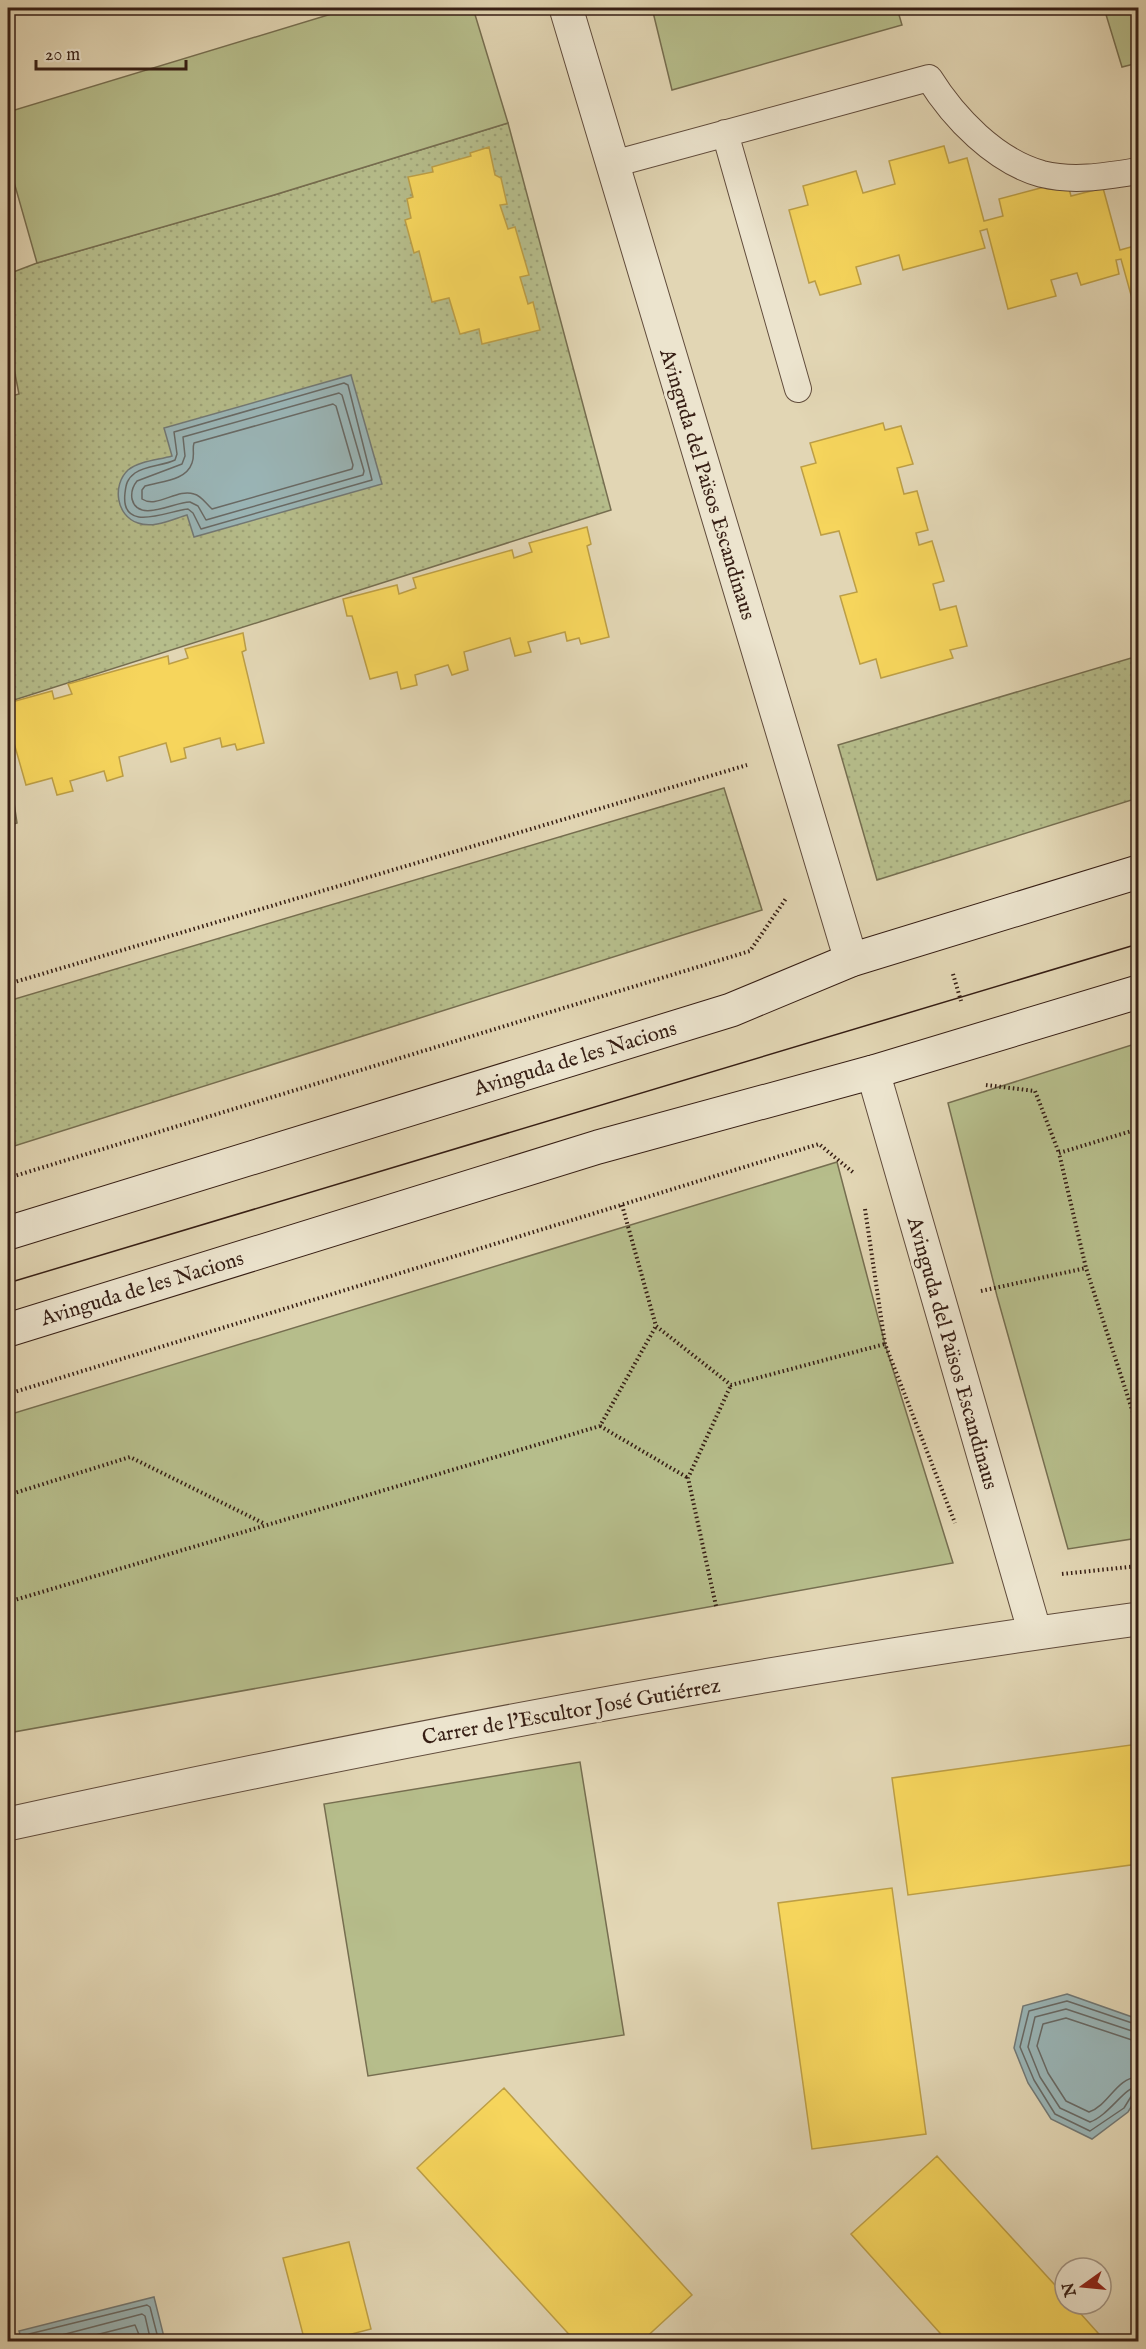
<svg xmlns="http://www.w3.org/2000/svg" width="1146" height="2349" font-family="'IM FELL English',serif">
<defs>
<pattern id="grass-dots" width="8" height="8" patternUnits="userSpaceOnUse" patternTransform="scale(1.5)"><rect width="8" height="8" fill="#b6bd8b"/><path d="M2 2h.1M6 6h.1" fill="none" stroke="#9da277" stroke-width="1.8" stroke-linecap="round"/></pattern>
</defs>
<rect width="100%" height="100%" fill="#e2d6b4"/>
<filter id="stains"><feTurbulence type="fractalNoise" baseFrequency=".00333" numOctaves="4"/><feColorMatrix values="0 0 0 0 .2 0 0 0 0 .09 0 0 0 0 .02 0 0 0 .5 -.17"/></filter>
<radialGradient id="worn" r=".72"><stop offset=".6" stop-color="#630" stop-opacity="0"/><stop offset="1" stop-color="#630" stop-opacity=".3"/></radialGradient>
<path fill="url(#grass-dots)" stroke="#766e50" stroke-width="1.5" d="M508,123l103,387 -603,192v-305l11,-3 -11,-55v-65l29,-11 237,-68z
M1138,656v142l-261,82 -39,-135z
M8,762l9,61 -9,3z
M724,788l38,122 -754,238v-147z"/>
<path fill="#b6bd8b" stroke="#766e50" stroke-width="1.5" d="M351,8h122l35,115 -234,72 -237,68 -29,-102v-49z
M652,8h245l5,17 -230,65z
M1104,8h34v55l-16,4z
M1138,1043v495l-70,11 -71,-253 -49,-193z
M837,1162l48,182 68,219 -945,170v-318z
M580,1762l44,273 -256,41 -44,-272z"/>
<path fill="#9ab6b8" stroke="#727976" stroke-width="1.5" d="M351,375l31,109 -188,53 -7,-22c-14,4 -34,14 -49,8 -22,-7 -26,-38 -10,-53 11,-9 30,-10 44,-14l-8,-28z
M1067,1994l68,24 3,4v74l-10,16 -36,27 -41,-20 -23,-36 -14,-35 9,-42z
M154,2297l11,44h-143l-3,-10z"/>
<path fill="#f6d55c" stroke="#bc9e46" stroke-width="1.5" d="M944,146l5,17 18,-5 17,63 19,-5 -4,-17 68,-18 4,15 32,-8 17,62 18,-5v75l-17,-61 -5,1 3,14 -38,11 -4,-12 -26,7 5,16 -48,13 -21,-80 -7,2 5,17 -82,22 -4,-15 -43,12 5,17 -41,11 -5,-14 -6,2 -20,-73 19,-5 -5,-19 53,-15 7,22 32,-9 -6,-23z
M489,147l6,28 6,3 6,26 -7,1 8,24 7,-2 14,48 -9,2 8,27 5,-2 7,28 -58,14 -3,-15 -19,5 -11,-36 -17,4 -13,-51 -5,2 -9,-33 6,-2 -4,-19 6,-2 -5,-20 25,-5 -1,-5 39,-11 -1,-3z
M883,423l2,7 16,-4 12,38 -16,4 7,26 13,-3 11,39 -12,3 3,12 13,-4 12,40 -11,3 7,26 16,-4 11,40 -17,4 3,8 -72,20 -5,-19 -16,5 -20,-68 17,-4 -18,-61 -18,4 -20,-68 15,-4 -6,-20z
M587,527l4,17 -4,2 22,91 -28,7 -2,-6 -12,3 -2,-9 -37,10 3,10 -16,4 -5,-18 -46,14 4,18 -16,5 -4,-10 -33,10 2,10 -16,4 -4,-17 -27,7 -18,-63h-5l-4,-17 54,-14 2,9 17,-6 -3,-10 99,-28 2,8 18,-6 -3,-9z
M243,633l3,17 -4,2 22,91 -27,7 -2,-6 -13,3 -2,-9 -36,10 2,10 -15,4 -5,-19 -47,14 4,19 -16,5 -3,-10 -34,10 3,10 -16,4 -5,-17 -26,7 -18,-63v-19l44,-12 2,8 18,-5 -4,-10 100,-28 1,8 19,-6 -3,-9z
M1138,1744v120l-230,31 -16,-117z
M892,1888l34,246 -114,15 -34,-246z
M504,2088l188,207 -51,47h-65l-159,-174z
M937,2156l128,140v8h7l34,38h-158l-97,-108z
M349,2242l22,87 -50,13h-16l-22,-84z"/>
<path fill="#4393c3" stroke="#3f708e" stroke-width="1.5" d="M981,8h97v2l-96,2z"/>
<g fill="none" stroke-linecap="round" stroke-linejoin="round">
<path stroke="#686a66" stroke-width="1.5" d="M344,383l4,2 24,95 -171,49 -8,-16 -5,-4c-18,1 -68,26 -63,-16 1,-9 2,-14 10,-20 11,-8 28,-7 40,-13l2,-6 -3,-22z
M339,393l3,2 22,76 -1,4 -157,45 -8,-14 -8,-4c-14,-1 -52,22 -58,-3 -1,-6 1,-13 5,-18l45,-17 3,-8 -2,-19z
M333,404l3,2 17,59 -1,4 -140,40c-6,-5 -10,-13 -18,-15 -17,-6 -37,15 -52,5v-9l3,-4c16,-5 41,-5 47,-23 3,-7 0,-14 2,-20z
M1138,2025l-71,-24 -38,10 -9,36 14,33 21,34 35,17 34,-23 8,-13 6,-2
M1138,2033l-72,-24 -31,8 -7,30 12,30 20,31 30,14c18,-6 35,-35 48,-36
M1138,2042l-72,-24 -23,6 -6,22 11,27 18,28 23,11c20,-7 27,-34 49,-35
M27,2342l2,-8 118,-29 3,2 9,35
M35,2342l107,-28 3,2 6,26
M68,2342l67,-17 7,17"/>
<g stroke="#614c3c" stroke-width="28">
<path id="lane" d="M725,133l73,256
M613,164l316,-86c25,40 66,83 113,96 32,8 65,2 96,-3"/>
</g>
<g stroke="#614c3c" stroke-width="35">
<path id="street" d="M566,8l285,952
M873,1072l162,561
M8,1824c374,-82 751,-154 1130,-205"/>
</g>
<g stroke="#361e14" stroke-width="35">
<path id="secondary" d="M8,1233l723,-223 120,-50 287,-88
M8,1330l590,-183 275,-75 265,-80"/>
</g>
<path stroke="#361e14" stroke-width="4" stroke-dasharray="1.5 3" stroke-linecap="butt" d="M953,974l8,27
M8,984l739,-219
M986,1085l49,6 24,62
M1138,1129l-79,24 27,115 52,160
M8,1178l742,-227 37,-54
M622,1205l34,121 75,59 154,-41
M865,1209l20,135 70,179
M981,1291l105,-23
M8,1394l811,-250 36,30
M600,1426l88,52
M8,1495l122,-38 135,67
M1062,1574l76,-8
M8,1602l592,-176 56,-100
M716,1606l-28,-128 43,-93"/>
<use href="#lane" stroke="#ece4ce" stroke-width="26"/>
<use href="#street" stroke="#ece4ce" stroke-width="33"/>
<use href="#secondary" stroke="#ece4ce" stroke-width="33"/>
<path stroke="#361e14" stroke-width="1.5" d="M8,1283l1130,-339"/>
</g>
<g text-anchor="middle" stroke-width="6" stroke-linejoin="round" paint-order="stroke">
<g font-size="21" fill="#361e14" stroke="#ece4ce">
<text transform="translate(708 484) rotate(73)" y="7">Avinguda del Països Escandinaus</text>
<text transform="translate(575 1058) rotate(-17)" y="7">Avinguda de les Nacions</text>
<text transform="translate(142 1288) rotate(-17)" y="7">Avinguda de les Nacions</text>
<text transform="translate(953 1353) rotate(74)" y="7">Avinguda del Països Escandinaus</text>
<text transform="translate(571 1711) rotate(-10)" y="7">Carrer de l'Escultor José Gutiérrez</text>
</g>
</g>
<rect width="1146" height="2349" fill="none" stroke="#e2d6b4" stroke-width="30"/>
<rect x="9" y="9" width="1128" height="2331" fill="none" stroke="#361e14" stroke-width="3"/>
<rect x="15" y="15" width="1116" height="2319" fill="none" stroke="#361e14" stroke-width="1.5"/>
<g transform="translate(1083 2286) rotate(255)"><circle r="28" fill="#ece4ce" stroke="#a39584" stroke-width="1.5"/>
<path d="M0-4.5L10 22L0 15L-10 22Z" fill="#8f2418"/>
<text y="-9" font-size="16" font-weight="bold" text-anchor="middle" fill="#361e14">N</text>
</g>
<path d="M36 60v9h150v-9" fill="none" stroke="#361e14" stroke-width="3"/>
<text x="45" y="60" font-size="18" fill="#361e14" stroke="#ece4ce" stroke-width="4.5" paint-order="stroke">20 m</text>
<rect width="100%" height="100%" filter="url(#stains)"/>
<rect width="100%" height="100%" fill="url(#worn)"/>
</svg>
